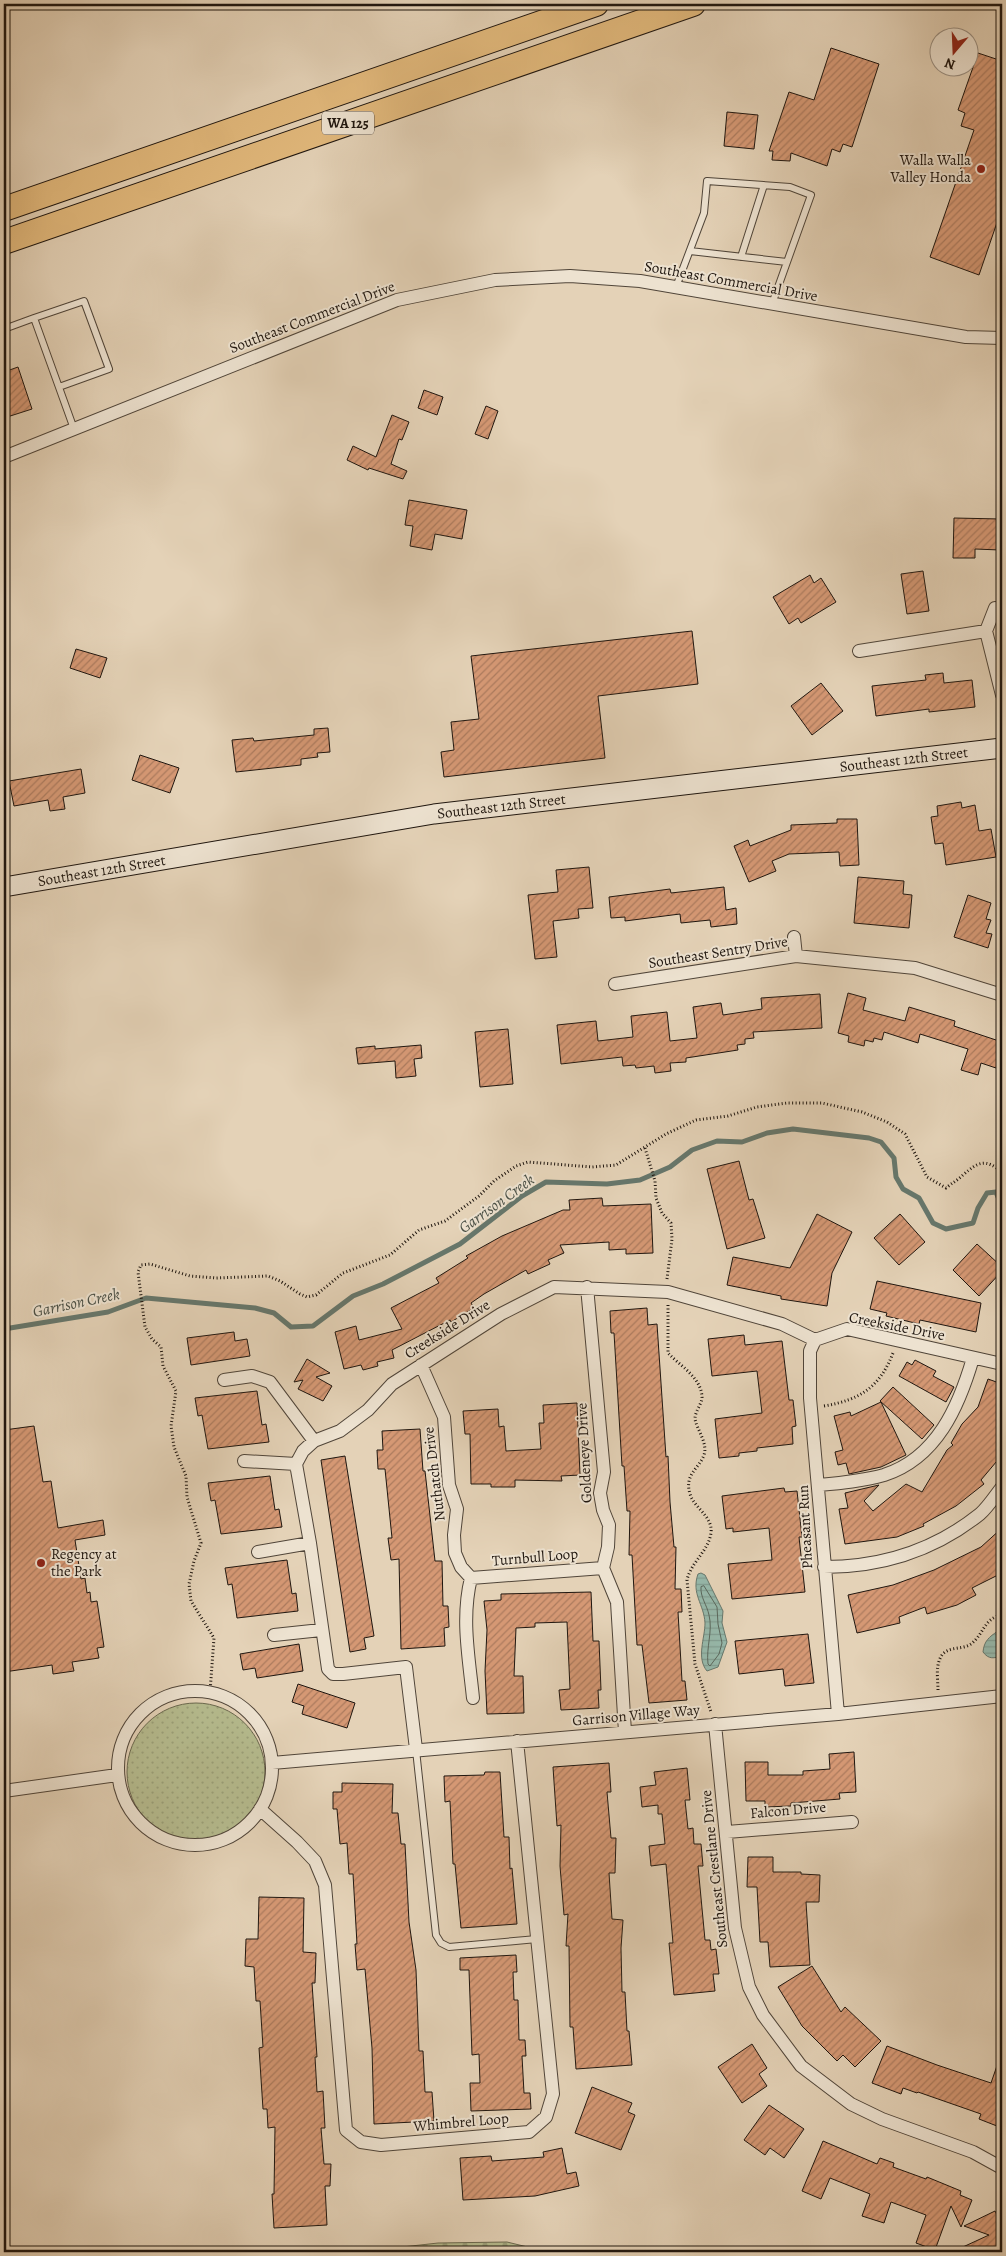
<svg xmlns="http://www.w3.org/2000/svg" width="1006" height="2256" font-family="Alegreya,serif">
<defs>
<pattern id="grass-dots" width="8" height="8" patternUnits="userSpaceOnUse" patternTransform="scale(1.25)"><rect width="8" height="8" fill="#b5bb8e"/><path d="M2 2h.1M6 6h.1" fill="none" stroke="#9ba079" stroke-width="1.8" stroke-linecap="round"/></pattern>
<pattern id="cemetery-stones" width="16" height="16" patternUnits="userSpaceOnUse" patternTransform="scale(1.25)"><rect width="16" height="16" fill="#b5bb8e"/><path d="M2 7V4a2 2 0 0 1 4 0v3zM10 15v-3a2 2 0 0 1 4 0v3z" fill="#9ba079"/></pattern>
<pattern id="water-rules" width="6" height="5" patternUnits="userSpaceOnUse" patternTransform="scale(1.25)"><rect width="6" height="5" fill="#96b8aa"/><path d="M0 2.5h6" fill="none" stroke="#819d91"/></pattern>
<pattern id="building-hatch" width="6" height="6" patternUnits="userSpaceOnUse" patternTransform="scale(1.25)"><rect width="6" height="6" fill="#d59874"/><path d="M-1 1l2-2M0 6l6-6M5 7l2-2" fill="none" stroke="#ac7b5e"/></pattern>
</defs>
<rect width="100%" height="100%" fill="#e4d2b7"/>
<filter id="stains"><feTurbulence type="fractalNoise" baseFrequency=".004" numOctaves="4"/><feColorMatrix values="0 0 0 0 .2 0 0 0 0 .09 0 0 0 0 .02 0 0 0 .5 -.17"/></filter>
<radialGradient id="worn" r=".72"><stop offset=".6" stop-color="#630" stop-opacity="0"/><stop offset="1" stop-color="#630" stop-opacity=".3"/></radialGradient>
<path fill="url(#grass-dots)" stroke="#6a684e" d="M127 1772a69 69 0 1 1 138 0a69 69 0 1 1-138 0Z"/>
<path fill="url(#cemetery-stones)" stroke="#6a684e" d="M507,2242l41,10h-190l80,-9z"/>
<path fill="url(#water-rules)" stroke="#66776c" d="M701,1573l4,2 18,36 -1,12 5,19 -9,25 -11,4c-11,-13 -2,-33 -2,-48 -1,-19 -14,-29 -7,-49z
M998,1631h4v25c-8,2 -13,4 -19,-4 1,-11 6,-15 15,-21z"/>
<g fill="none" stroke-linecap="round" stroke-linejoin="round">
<path stroke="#5a675c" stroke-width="1" d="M704,1586l13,21 1,17 4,19 -3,11 -9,12 -2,-2c-2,-17 5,-33 1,-49 -2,-10 -9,-18 -8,-28z"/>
<path stroke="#66776c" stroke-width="5" d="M4,1329l104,-17 38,-14 109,10 19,5 17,14 22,-1 40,-30 30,-12 77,-40 62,-48 24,-14 61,2 33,-4 30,-13 22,-17 25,-9 25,1 25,-9 26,-4 76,9 12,4 13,16 2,19 7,12 16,9 14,25 13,6 27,-6 5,-15 9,-15 9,-1 6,15"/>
</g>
<path fill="url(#building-hatch)" stroke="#1f160f" d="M831,48l48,16 -27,83 -9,-3 -3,8 -8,-3 -5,17 -36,-13 -1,8 -18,-1 1,-9h-4l20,-59 25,8z
M978,53l24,8v147l-23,67 -49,-18 44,-127 -13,-4 4,-13 -7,-3z
M727,112l31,3 -4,34 -30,-3z
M18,367l14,42 -28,9v-46z
M424,390l19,7 -6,18 -19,-7z
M486,406l12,5 -10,28 -13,-5z
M392,415l17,7 -7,18 -3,-1 -8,25 16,7 -4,8 -34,-11 -1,2 -21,-10 6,-14 23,11z
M409,500l58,10 -5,29 -27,-5 -3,16 -22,-4 3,-20 -8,-1z
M954,518l47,1 -1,31 -25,-1v9h-22z
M923,571l6,40 -22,3 -6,-40z
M810,575l4,8 7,-5 15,24 -35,21 -3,-5 -9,6 -16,-27z
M692,631l6,53 -100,12 7,62 -161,19 -3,-25 13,-2 -3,-28 28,-3 -8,-63z
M76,649l31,9 -7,20 -30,-10z
M943,673l1,10 28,-3 3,27 -46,5v-3l-53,7 -4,-30 54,-6 -1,-5z
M821,683l22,28 -31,24 -21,-29z
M328,728l2,24 -13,1 1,4 -17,2v6l-65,7 -4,-32 21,-2 1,3 60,-6v-6z
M140,755l39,13 -9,25 -38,-13z
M81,769l4,24 -22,4 2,12 -15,2 -2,-11 -34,6 -5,-25z
M961,802l1,6 13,-3 4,26 12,-2 5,28 -50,8 -3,-22 -8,1 -4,-27 7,-1 -1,-10z
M837,819h20l2,46 -19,1 -1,-14 -50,2 -17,7 4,10 -27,11 -15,-36 14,-6 2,6 41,-16v-5l46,-2z
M589,867l4,41 -15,1 1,9 -26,3 4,36 -22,2 -7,-64 30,-3 -2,-22z
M858,877l46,4 -1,13 9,1 -3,33 -55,-5z
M724,887l2,23 10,-2 1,16 -26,3 -1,-7 -29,3 -1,-9 -55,7v-4l-14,1 -2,-21 61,-8 1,4z
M968,895l23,8 -5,16 5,1 -5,13 6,1 -4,14 -34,-11z
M848,993l18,5 -3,12 42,11 4,-14 46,14 -1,5 48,16v28l-21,-7 -3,12 -17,-5 7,-21 -48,-15 -2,9 -34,-11 -2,8 -8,-2 -1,4 -8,-2 -1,6 -16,-4 1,-6 -11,-3z
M820,994l2,34 -69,4 1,6 -9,1v5l-8,1 1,5 -52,8v4l-16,1 1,8 -16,2 -1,-7 -18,2 -1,-3 -12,1 -1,-9 -61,7 -4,-39 39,-4 2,20 35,-4 -2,-21 36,-4 3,29 27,-3 -4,-31 28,-4 2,12 39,-6 -1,-11z
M508,1029l5,55 -33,3 -5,-55z
M421,1045l1,13 -8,1 2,17 -20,2 -1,-17 -37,3 -2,-16 19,-2v3z
M739,1161l10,39 4,-1 12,39 -38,11 -20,-80z
M602,1198l1,8 48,-2 2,49 -27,1v-5l-17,1v-8l-49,3 4,8 -16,7 2,4 -22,10 -2,-4 -42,24 -13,9 3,5 -23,14 -1,-2 -58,30 2,8 -17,4 1,4 -15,4 -2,-5 -17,4 -9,-37 21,-6 3,14 43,-11 -11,-21 48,-25 -3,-5 32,-20 -2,-2 36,-20 61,-26h7l-1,-10z
M817,1214l35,18 -20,41 -5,33 -46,-7v-3l-54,-11 6,-28 57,11z
M900,1214l25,28 -26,23 -25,-27z
M977,1244l25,23v4l-23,25 -26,-26z
M877,1281l104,22 -5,29 -56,-12 -1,4 -33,-8 1,-3 -17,-4z
M647,1308l1,17 9,-1 9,133 2,-1 2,46 4,45h2l-1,42h6l1,23h-4l4,69h3l2,19 -38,3 -7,-58h-5l-5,-90h-3l1,-44h-3l-3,-45h-2l-8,-133h-3l-1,-22z
M234,1332l1,9 12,-2 3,17 -59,9 -4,-27z
M744,1335l1,10 37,-4 7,59h4l3,26 -4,1 1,17 -36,4v3l-18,2v3l-20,2 -4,-39 47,-6 -5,-42 -45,5 -4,-37z
M307,1359l23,14 -14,4 16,9 -9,15 -25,-12 5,-9 -9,2z
M915,1360l21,11 -3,5 21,11 -8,15 -47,-26 8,-14 5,3z
M988,1379l14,5v71l-21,25 3,4 -28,22 -33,18 1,2 -27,11 -52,7 -6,-35 9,-1 -3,-15 34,-8 -15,16 9,10 33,-27 16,8 25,-42 6,-5 -2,-2 11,-19 16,-17z
M893,1387l41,38 -12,14 -42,-38z
M257,1391l5,34 4,-1 3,18 -61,7 -6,-34 -4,1 -3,-18z
M881,1402l25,53 -25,12 -32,7 -3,-11 -8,2 -3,-13 8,-2 -9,-34 16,-4 1,4z
M577,1403l3,72 -19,1 1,5 -47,-1v7h-24v-3h-20l-1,-50h-5l-2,-23 35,-2 1,18 5,-1 2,25 35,-2 -2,-26h5l-1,-18z
M34,1426l9,56 8,-1 7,47 45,-8 2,15 -30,5 6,39 4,-1 2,15 3,-1 1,10 6,-1 7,46 -7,1 2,10 -27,4 2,9 -21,3 -1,-9 -48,7v-242z
M420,1429l3,42h2l10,90h7l1,45h5l1,21 -5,1 1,18 -44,3 -2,-90 -8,1 -3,-22h4l-7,-69h-7l-1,-19h6l-1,-19z
M345,1456l29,180 -10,2 2,11 -16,3 -29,-192z
M270,1476l5,34 4,-1 3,18 -61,7 -6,-34 -4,1 -3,-18z
M784,1488l1,4 12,-1 5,46h-3l6,55 -73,7 -4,-35 44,-4 -3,-32 -36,4v-4l-7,1 -4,-33z
M1002,1528v45l-30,15 4,7 -19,10 -30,9 -2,-7 -26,10 1,6 -43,10 -9,-38 45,-10 41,-15 47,-23z
M287,1560l5,34 4,-1 2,18 -61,7 -5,-34 -4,1 -3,-17z
M591,1592l2,49h6l2,49h-3l1,18 -38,2 -2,-20 11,-1 -3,-67 -32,1v4l-19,1 -2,48h9l1,37 -37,1 -2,-43 2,-41 -3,-29 17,-1v-6z
M808,1634l6,49 -29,3 -2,-17 -44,5 -4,-33z
M299,1644l4,27 -46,7 -2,-10 -12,2 -3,-16z
M298,1684l57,19 -8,25 -45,-14 2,-8 -12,-4z
M854,1752l2,40 -17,1 1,6 -49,4v3l-26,1v-6h-19l-1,-39h23v13h35v-4l27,-2 -1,-15z
M609,1763l2,29h-4l4,46h5l-1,35h-6l3,46 11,1 -2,28 1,44h3l2,39h2l3,34 -56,4 -3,-42h-3l-1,-81h-3l2,-32 -4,1 -4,-49 1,-41 -4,1 -4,-59z
M687,1768l3,32h-5l3,29 5,-1 1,16h7l2,22h-5l7,74h5l1,10 5,-1 3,25h-6l2,17 -41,4 -5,-52h4l-7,-79 -15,2 -2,-20 16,-2 -3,-30h-4v-9l-16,2 -2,-20 16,-2 -2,-13z
M485,1772h15l4,65h5l1,32 2,-1 5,56 -56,4 -6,-64h-2l-3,-63 -5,1 -1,-26 40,-1z
M342,1783l51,1 -1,29h6l3,31h4l4,78 7,48 3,81h4l2,41h7l2,29 -60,3 -2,-76 -7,-79 -8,1 -2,-26h2l-4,-70h-4l-2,-31 -7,1 -3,-35h-4v-17h9z
M748,1857h25v15h28v2l19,1 -1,27h-13l4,63 -40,2 -2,-25h-8l-3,-55h-10z
M259,1897l45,1 -1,54 13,1 -1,30h-3l5,74h-2l2,35 6,-1 2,37h-4l3,36h7l-1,22h-5l2,39 -53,3 -2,-34h2l1,-67 -7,1 -1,-19h-4l-4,-61 4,-1 -3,-46h-4l-2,-34 -9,-1 1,-27h12z
M516,1955l1,17h-4l1,28h4l1,40h6l1,16h-4l2,37h6l1,16 -60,2 -1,-28h10l-1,-29 -7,1 -3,-85h-9v-12z
M812,1966l29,46 4,-5 36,34 -26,26 -12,-12 -6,6 -35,-35 -24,-39z
M752,2044l15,24 -8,6 8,12 -25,17 -24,-36z
M887,2046l50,19 54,18 9,-26 2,1v70l-23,-9 2,-5 -63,-22 -1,1 -14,-5 -2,6 -29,-11z
M592,2087l40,16 -4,9 7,3 -14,35 -46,-17z
M769,2105l35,24 -20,29 -14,-10 -5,7 -21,-15z
M823,2141l54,23 3,-6 14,5 -1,4 33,12 1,-2 34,14 -1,4 12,5 -11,27 -10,-21 -16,44 -19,-7 10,-28 -35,-13 -7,21 -22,-7 8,-22 -40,-16 -9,21 -19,-8z
M562,2148l5,26 9,-2 3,14 -44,10 -72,4 -3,-42 31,-2 1,5 52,-4 -1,-5z
M995,2211l7,14v27h-50l37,-17 -25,-9z"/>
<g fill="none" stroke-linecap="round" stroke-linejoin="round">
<g stroke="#504539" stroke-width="8">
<path id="lane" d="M690,251l97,11
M741,257l23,-72
M676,287l28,-74 3,-32 83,6 21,8 -39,109
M34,318l50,-17 25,68 -50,18
M4,329l30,-11 40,111
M416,1750l20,185 5,8 8,4 88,-8"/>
</g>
<g stroke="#504539" stroke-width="14">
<path id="street" d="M4,457l393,-157 98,-20 75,-4 70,5 326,56 36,1
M986,631l9,-23
M859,651l127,-20 16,64
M794,937l2,19
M615,984l181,-28 119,12 87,27
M587,1287l17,185 -4,21 3,17 6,15 -1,22 -5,21 14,34 8,130
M815,1340l-5,11v47l28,316
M421,1365l23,52 5,68 8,24 -3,26 1,18 6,14 10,11c-10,40 -2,80 2,120
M224,1380l28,-4 18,6 44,59
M244,1461l52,3
M819,1485c22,-2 44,-4 65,-10 53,-17 75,-69 89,-117
M258,1552l52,-9
M824,1567c57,0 111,-17 156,-53 8,-7 15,-18 22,-27
M471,1578l132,-10
M274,1635l47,-5
M118 1768a77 77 0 1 1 154 0a77 77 0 1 1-154 0Z
M715,1724l20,204 14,59 14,28 38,51 50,38 31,15 91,33 29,16
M416,1749l-10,-82 -63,7h-10l-5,-5 -18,-126 -14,-79 7,-13 11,-10 26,-10 28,-21 24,-26 109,-70 53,-27 114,5 114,32 33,16 32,-11 155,35
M272,1763l566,-49 164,-18
M4,1791l113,-16
M260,1809l37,33 18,19 10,24 21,245 15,12 20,3 148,-13 17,-15 7,-23 -36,-353
M727,1832l125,-10"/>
</g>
<g stroke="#1f160f" stroke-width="21">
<g id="secondary">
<path id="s1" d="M4,887l430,-73 568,-66"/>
</g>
</g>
<g stroke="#1f160f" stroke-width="26">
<path id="highway" d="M4,209l592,-205
M4,242l689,-238"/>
</g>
<path stroke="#1f160f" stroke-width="3" stroke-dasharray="1 2.5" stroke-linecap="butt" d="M645,1148l10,33 1,17 6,15 9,10 1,16 -5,40
M668,1305v48c12,13 33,24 34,44 0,7 -7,14 -7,22 2,11 13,24 9,36 -5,14 -20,19 -14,39 4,14 23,22 21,39 -3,19 -20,29 -24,47l8,84 16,48
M824,1406c36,-6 56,-19 69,-53
M938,1690c0,-11 -3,-25 4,-35 7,-9 20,-5 29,-11 13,-10 13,-26 31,-29
M210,1692l4,-54 -23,-37 -2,-17 5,-23 7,-18 -14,-46 -1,-21 -12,-29 -3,-21 5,-35 -13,-25 -2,-19 -9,-8 -7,-12 -7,-55 3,-7 9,-1 40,12 26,2 52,-2 12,5 20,13 7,3 9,-2 27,-22 47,-18 29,-25 26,-9 34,-25 15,-15 22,-15 12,-4 64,5 24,-2 50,-31 30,-14 32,-4 29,-9 30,-4h35l40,9 25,10 18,12 22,43 19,11c6,-5 12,-8 17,-13 15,-13 22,-17 39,-3"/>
<use href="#lane" stroke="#ede2d0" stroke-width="6"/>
<use href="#street" stroke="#ede2d0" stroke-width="12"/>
<use href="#secondary" stroke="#ede2d0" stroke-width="19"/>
<use href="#highway" stroke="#e2b97c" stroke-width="24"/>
</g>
<g fill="#8f2418" stroke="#ede2d0" stroke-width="2">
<circle cx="981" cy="169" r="5"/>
<circle cx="41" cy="1563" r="5"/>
</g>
<g text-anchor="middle" stroke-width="4" stroke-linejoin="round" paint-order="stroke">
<rect fill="#ede2d0" stroke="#5d5349" stroke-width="1" x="322" y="111.5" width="52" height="23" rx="4"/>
<g font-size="14" font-weight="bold" fill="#1f160f">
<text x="348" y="128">WA 125</text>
</g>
<g font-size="15" fill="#1f160f" stroke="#ede2d0" text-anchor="end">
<text x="971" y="165">Walla Walla<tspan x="971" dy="17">Valley Honda</tspan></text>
<text x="51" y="1559" text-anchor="start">Regency at<tspan x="51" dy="17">the Park</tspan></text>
</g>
<g font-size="15" fill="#1f160f" stroke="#ede2d0">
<text transform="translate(731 281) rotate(10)" y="5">Southeast Commercial Drive</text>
<text transform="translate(312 317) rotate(-21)" y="5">Southeast Commercial Drive</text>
<text dy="5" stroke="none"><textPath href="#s1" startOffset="909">Southeast 12th Street</textPath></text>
<text dy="5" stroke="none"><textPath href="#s1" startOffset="504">Southeast 12th Street</textPath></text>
<text dy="5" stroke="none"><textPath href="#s1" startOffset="99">Southeast 12th Street</textPath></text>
<text transform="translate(718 952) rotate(-9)" y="5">Southeast Sentry Drive</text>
<text transform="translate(897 1326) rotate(11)" y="5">Creekside Drive</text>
<text transform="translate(447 1329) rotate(-32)" y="5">Creekside Drive</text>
<text transform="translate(584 1453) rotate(-93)" y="5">Goldeneye Drive</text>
<text transform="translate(434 1474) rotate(-97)" y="5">Nuthatch Drive</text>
<text transform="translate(805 1527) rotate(-93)" y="5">Pheasant Run</text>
<text transform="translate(535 1557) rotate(-5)" y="5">Turnbull Loop</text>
<text transform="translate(636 1715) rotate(-5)" y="5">Garrison Village Way</text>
<text transform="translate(788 1810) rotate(-5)" y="5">Falcon Drive</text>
<text transform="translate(714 1869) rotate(-96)" y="5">Southeast Crestlane Drive</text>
<text transform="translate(461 2122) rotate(-5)" y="5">Whimbrel Loop</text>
</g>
<g font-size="16" font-style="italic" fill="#494f45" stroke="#ede2d0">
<text transform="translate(496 1203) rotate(-36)" y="6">Garrison Creek</text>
<text transform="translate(76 1302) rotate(-12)" y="6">Garrison Creek</text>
</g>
</g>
<rect width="1006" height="2256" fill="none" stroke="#e4d2b7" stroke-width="20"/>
<rect x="5" y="5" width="996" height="2246" fill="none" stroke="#1f160f" stroke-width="2.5"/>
<rect x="10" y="10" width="986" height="2236" fill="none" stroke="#1f160f"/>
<g transform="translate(954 52) rotate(199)"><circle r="24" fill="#ede2d0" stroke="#9b9083"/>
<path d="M0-4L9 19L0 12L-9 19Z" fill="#8f2418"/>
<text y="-8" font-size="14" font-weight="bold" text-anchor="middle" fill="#1f160f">N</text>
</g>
<rect width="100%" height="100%" filter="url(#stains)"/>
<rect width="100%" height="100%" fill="url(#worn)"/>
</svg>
